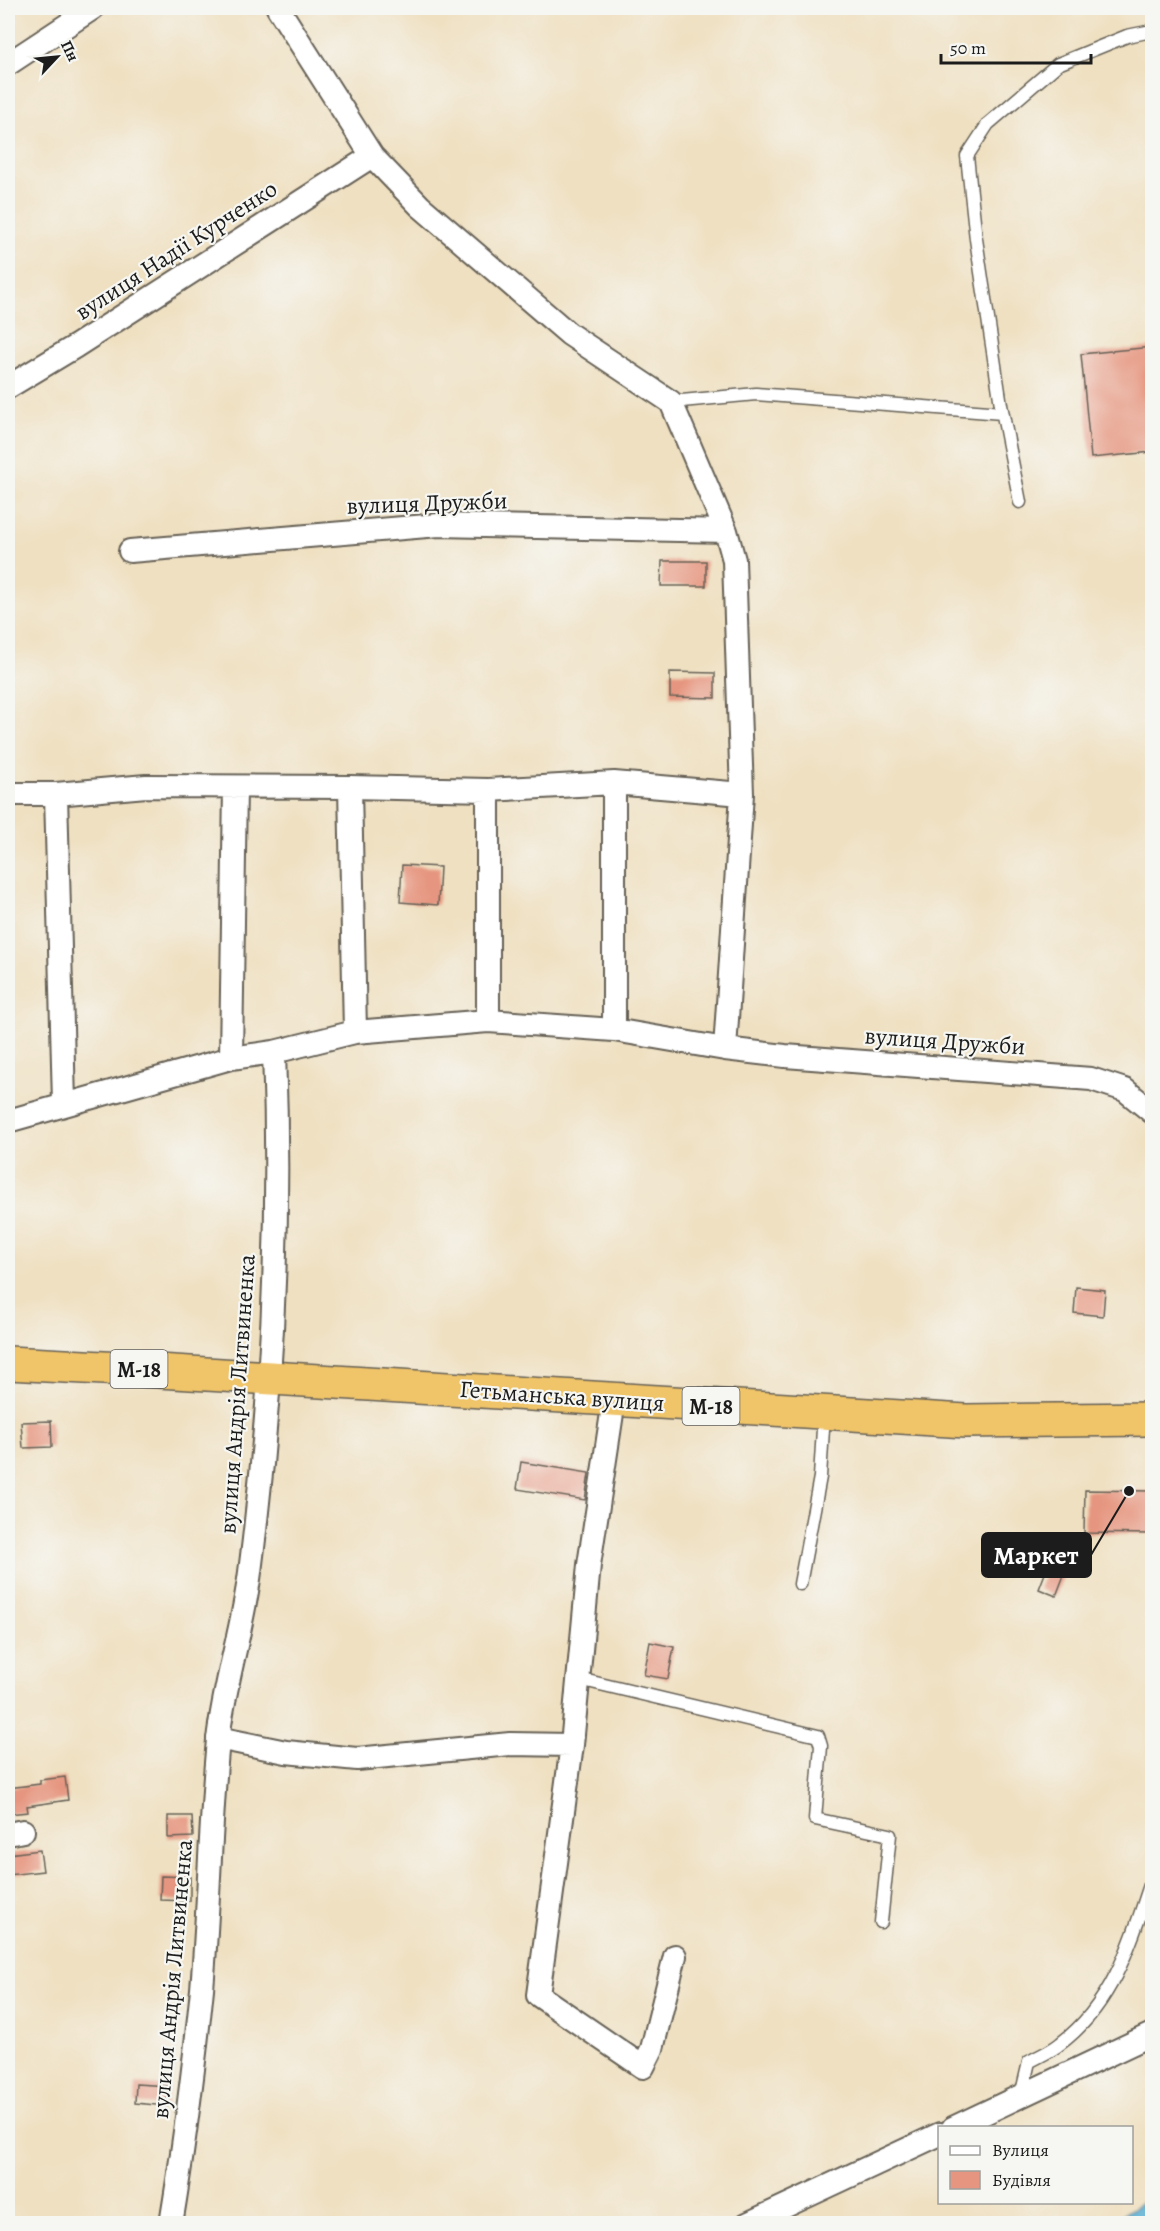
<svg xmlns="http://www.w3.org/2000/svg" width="1160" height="2231" font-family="Alegreya,serif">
<rect width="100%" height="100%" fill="#f6f6f2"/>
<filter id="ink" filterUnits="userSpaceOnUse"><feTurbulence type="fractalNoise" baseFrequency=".0167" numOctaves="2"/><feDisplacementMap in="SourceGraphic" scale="12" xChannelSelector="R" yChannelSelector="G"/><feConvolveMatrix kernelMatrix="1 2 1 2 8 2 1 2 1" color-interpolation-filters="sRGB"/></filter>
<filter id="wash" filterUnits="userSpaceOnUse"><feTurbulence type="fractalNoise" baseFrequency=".008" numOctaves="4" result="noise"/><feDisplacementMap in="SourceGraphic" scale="24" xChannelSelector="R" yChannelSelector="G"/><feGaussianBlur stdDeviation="1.35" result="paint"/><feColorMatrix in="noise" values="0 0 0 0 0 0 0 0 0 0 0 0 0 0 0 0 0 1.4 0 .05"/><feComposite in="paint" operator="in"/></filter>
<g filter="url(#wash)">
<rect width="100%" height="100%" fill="#efe0c1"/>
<path fill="#56afd4" stroke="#396678" stroke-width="1.5" d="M1152,2196v27h-43l39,-24z"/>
<g id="blocks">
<path fill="#e69680" d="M1152,347v105l-61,6 -10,-104z
M662,561h44v25h-45z
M670,672l45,1v25l-45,-1z
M402,865l38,2 -2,38 -38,-3z
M1076,1287l29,3 -2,26 -29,-3z
M51,1421l1,26 -29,1 -2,-26z
M521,1462l68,11 -4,27 -68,-11z
M1085,1490l67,1v43l-68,-1z
M1054,1550l17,7 -15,39 -17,-7z
M650,1642l24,5 -6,32 -24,-4z
M65,1777l3,23 -41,6 1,6 -20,2v-26l32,-4v-4z
M168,1816h24l1,21 -25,1z
M40,1850l3,21 -35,4v-21z
M161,1876l29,1v24l-30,-1z
M136,2084l32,2 -1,20 -32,-3z"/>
</g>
</g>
<g filter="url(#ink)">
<use href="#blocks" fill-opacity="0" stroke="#666156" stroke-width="1.5"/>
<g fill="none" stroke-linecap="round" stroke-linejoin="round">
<g stroke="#666156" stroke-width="15">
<path id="lane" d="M671,402l85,-8 246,19
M1020,502l-19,-97 -25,-166 -9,-83 21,-32 70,-60 69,-28 25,-5
M800,1584l20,-107 4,-64
M579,1679l239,57 3,10 -6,73 75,16 -9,87
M1021,2096l8,-34c10,-6 23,-11 32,-19 53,-40 71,-104 91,-164"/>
</g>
<g stroke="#666156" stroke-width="26">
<path id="street" d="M278,8l94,148 48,50 149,128 102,68 55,129 8,29 8,234 -17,255
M8,64l85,-56
M8,387l68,-41 296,-190
M130,551l309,-26 287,6
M614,783v247
M350,787l5,245
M8,794h48l90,-8 204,1 138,3 126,-7 128,11
M56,794l8,309
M488,1021v-231
M231,1058l4,-271
M8,1121l223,-63 43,-6 81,-20 133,-11 126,9 111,19 60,7 306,23 34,11 27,22
M614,1400l-25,165 -17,180 -34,250 105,72 9,-18 23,-93
M218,1738l68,14 71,7 153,-15 62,1
M8,1834l15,-3
M953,2128l199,-94
M171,2224c13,-78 23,-157 31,-235 7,-83 8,-166 16,-249 6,-56 25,-112 32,-168 22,-173 31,-346 24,-520
M747,2224l193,-90"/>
</g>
<g stroke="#666156" stroke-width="36">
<path id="highway" d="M8,1363l134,7 824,51 186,-2"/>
</g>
<use href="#lane" stroke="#fff" stroke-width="12"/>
<use href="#street" stroke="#fff" stroke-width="22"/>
<use href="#highway" stroke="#f0c469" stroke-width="33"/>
</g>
</g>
<g text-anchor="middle" stroke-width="4.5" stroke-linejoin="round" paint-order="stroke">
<g fill="#f6f6f2" stroke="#5d5d5c" stroke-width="1.5">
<rect x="110.5" y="1350" width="57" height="38" rx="4.5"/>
<rect x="682.5" y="1387" width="57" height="38" rx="4.5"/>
</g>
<g font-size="22" font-weight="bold" fill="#1c1c1c">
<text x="139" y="1377">М-18</text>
<text x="711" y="1414">М-18</text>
</g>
<g font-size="24" fill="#1c1c1c" stroke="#f6f6f2">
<text transform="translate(176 250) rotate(-33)" y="8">вулиця Надії Курченко</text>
<text transform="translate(427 503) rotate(-2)" y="8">вулиця Дружби</text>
<text transform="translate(945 1041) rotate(4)" y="8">вулиця Дружби</text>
<text transform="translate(237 1394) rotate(-86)" y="8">вулиця Андрія Литвиненка</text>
<text transform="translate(562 1396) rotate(4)" y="8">Гетьманська вулиця</text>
<text transform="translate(172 1979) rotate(-85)" y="8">вулиця Андрія Литвиненка</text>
</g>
</g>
<path fill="none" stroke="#1c1c1c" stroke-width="2" d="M1129 1491L1091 1555"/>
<circle fill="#1c1c1c" stroke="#f6f6f2" stroke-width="2" cx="1129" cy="1491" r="6"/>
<rect fill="#1c1c1c" stroke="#1c1c1c" stroke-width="2" x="982" y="1533" width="109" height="44" rx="6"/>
<g font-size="26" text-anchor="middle" font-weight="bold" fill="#fff">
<text x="1036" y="1564">Маркет</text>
</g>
<rect width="1160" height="2231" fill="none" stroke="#f6f6f2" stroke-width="30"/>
<rect x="938" y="2126" width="195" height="78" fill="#f6f6f2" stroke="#9f9f9c" stroke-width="1.5"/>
<rect x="950" y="2146" width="30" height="9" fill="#ffffff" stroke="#9f9f9c" stroke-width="1.5"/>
<text x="992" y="2156" font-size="18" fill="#1c1c1c">Вулиця</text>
<rect x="950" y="2171" width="30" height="18" fill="#e69680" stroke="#9f9f9c" stroke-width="1.5"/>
<text x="992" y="2186" font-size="18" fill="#1c1c1c">Будівля</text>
<g transform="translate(57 57) rotate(64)" stroke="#f6f6f2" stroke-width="4.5" paint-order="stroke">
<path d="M0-4.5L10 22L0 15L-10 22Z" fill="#1c1c1c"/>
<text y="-9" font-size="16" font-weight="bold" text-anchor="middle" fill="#1c1c1c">Пн</text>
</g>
<path d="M941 54v9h150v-9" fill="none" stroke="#1c1c1c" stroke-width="3"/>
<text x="950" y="54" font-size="18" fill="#1c1c1c" stroke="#f6f6f2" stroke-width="4.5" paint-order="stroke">50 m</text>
</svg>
